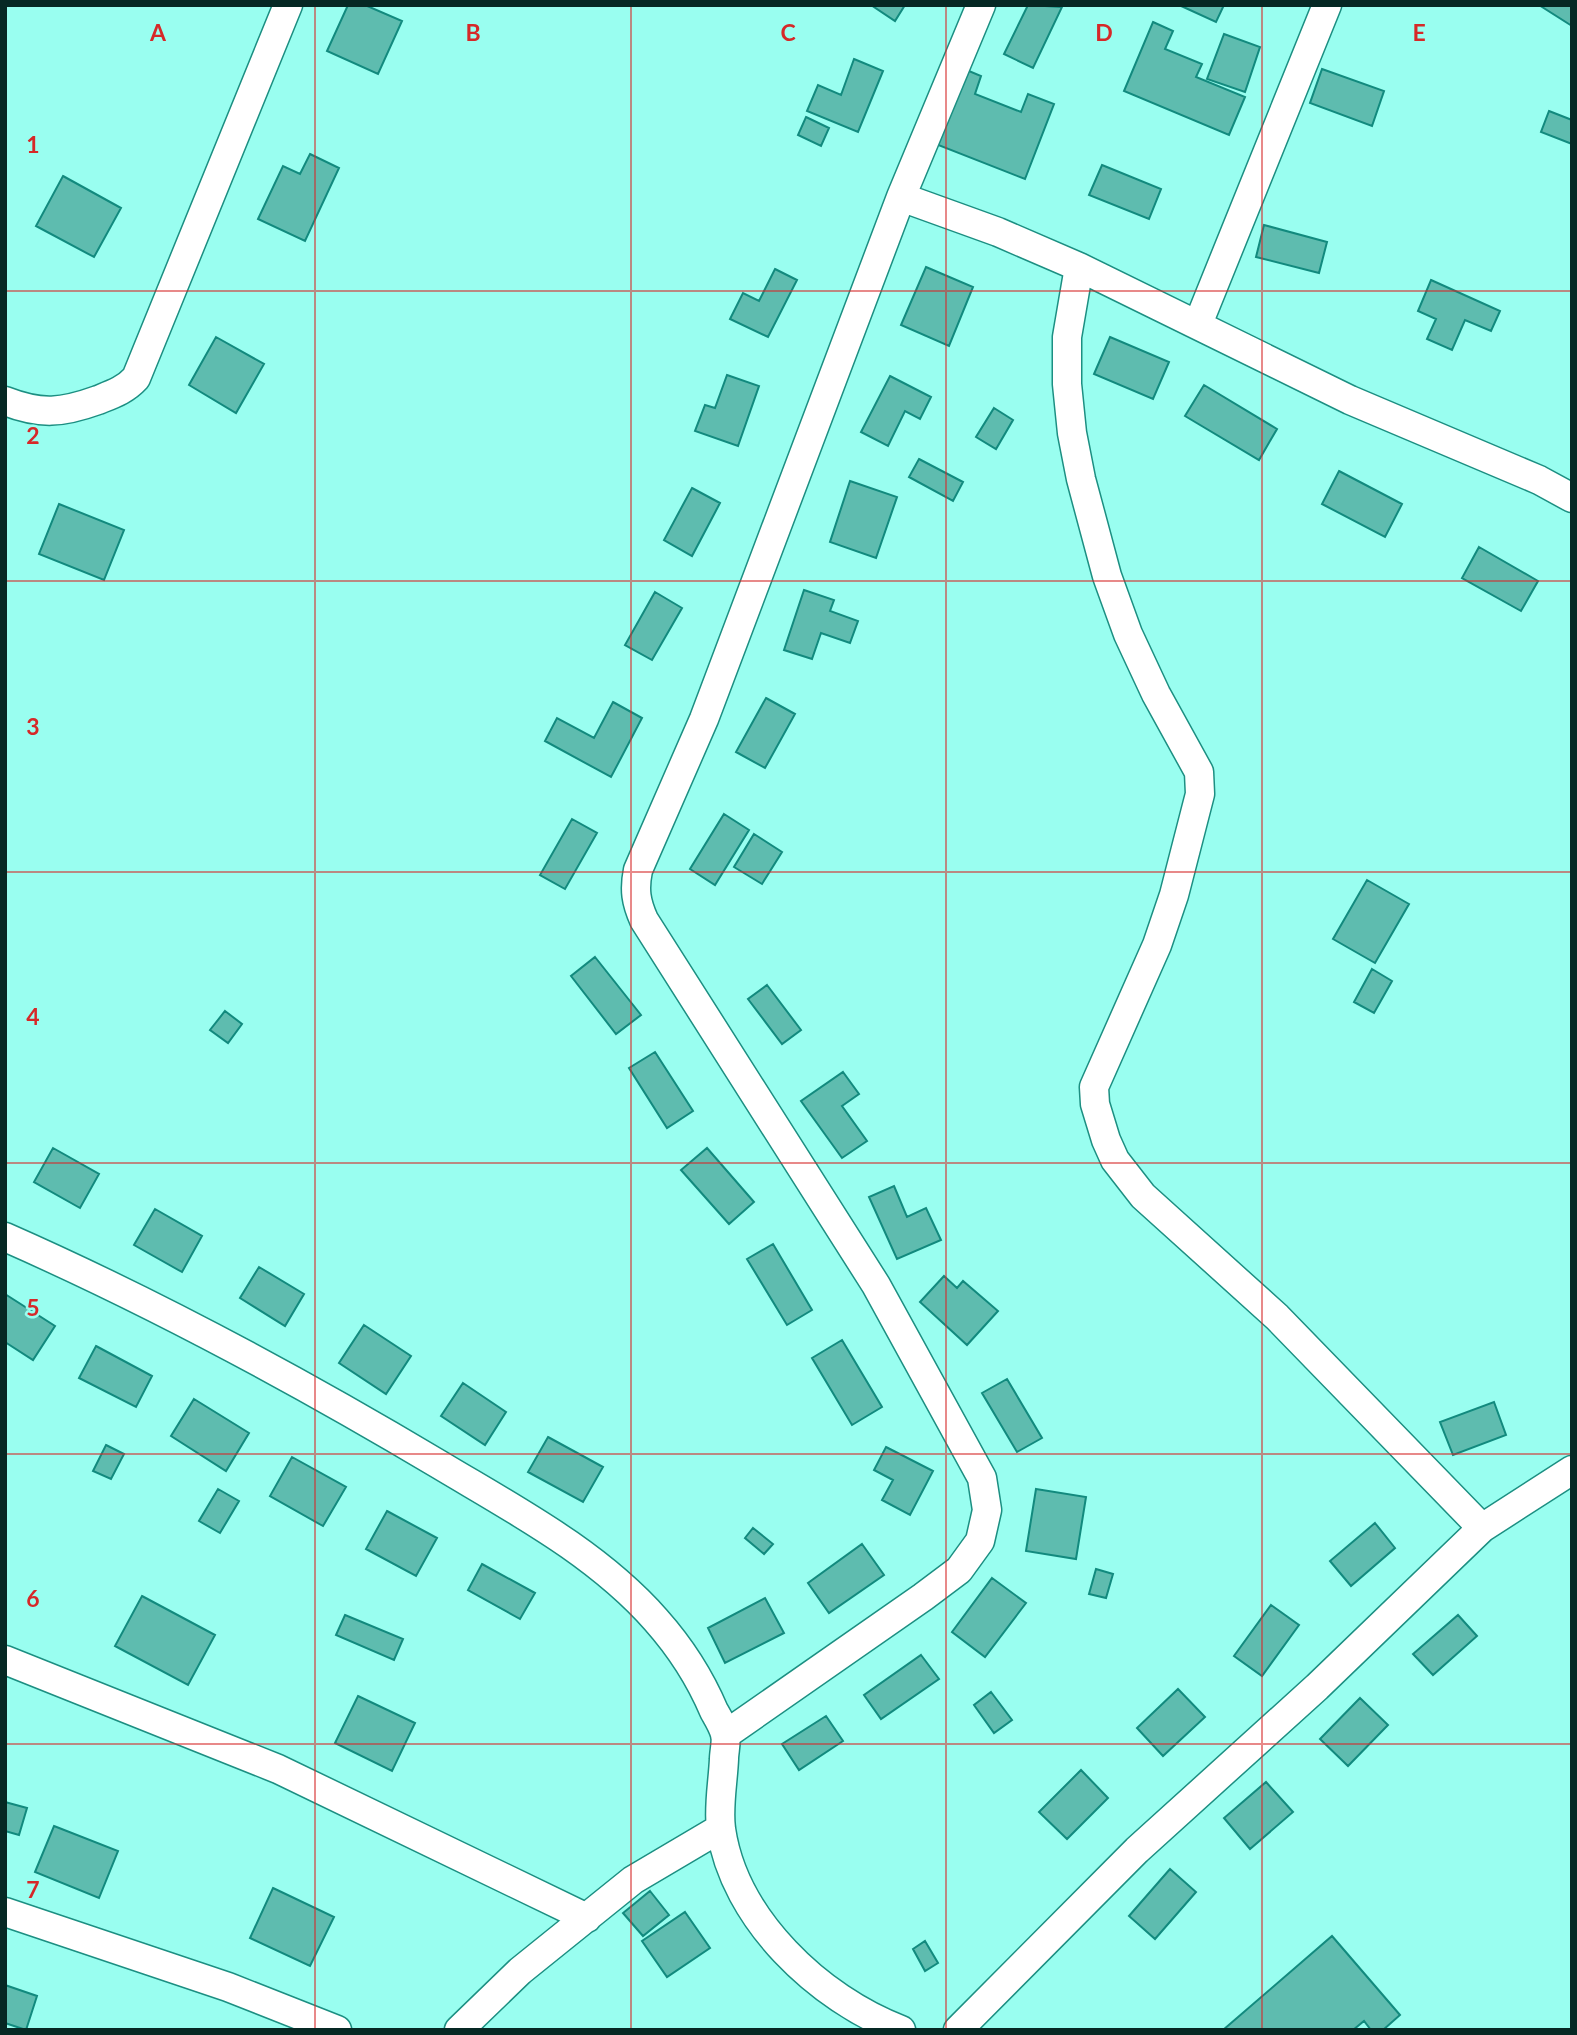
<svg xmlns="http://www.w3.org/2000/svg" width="1577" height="2035" font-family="Lato,sans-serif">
<rect width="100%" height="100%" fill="#99fef0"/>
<path fill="#5ebcaf" stroke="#128a7e" stroke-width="2" d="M348,5h17l37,16 -24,53 -51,-23z
M871,5h34l-10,16z
M1028,5l34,2 -29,61 -29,-14z
M1179,5h45l-8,17z
M1539,5h33v21z
M1153,22l20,9 -8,18 37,15 -6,13 49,20 -16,38 -105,-44z
M1224,34l36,13 -15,45 -38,-13z
M854,59l29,12 -25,61 -51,-21 11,-26 23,10z
M957,66l24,10 -6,18 46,18 7,-18 26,10 -29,75 -97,-38z
M1322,69l62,22 -12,35 -62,-23z
M1549,111l23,9v24l-31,-12z
M806,117l23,11 -8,18 -23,-11z
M310,154l29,14 -34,73 -47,-22 25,-53 17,8z
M1102,165l59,24 -12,30 -60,-24z
M63,176l58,32 -27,49 -58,-31z
M1264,225l63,17 -8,31 -63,-16z
M926,267l47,20 -24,59 -48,-21z
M775,269l22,11 -29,57 -38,-18 13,-26 16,8z
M1431,280l69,31 -9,20 -26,-11 -13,30 -25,-11 9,-20 -18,-8z
M216,337l48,27 -28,49 -47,-28z
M1110,337l59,25 -16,37 -59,-25z
M727,375l32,11 -21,60 -43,-15 10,-26 10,3z
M890,376l41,21 -11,22 -15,-8 -17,35 -27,-14z
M1204,385l73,44 -18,31 -74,-44z
M994,408l19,12 -17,29 -20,-12z
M919,459l44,23 -10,19 -44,-24z
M1339,471l63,33 -17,33 -63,-33z
M850,481l47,16 -21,61 -46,-16z
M692,488l28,15 -28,53 -28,-16z
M59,504l65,26 -20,50 -65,-26z
M1479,547l59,34 -17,30 -59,-33z
M804,590l30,10 -4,11 28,10 -8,22 -29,-10 -9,26 -28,-9z
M655,592l27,16 -30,52 -27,-15z
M766,698l29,16 -30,54 -29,-16z
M613,702l29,16 -31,59 -66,-36 12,-23 37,20z
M724,814l25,16 -34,55 -25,-16z
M572,819l25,14 -32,56 -25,-14z
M754,834l28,18 -20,32 -28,-17z
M1367,880l42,24 -34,59 -42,-24z
M595,957l46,58 -25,19 -45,-58z
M1372,969l20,12 -18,32 -20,-11z
M767,985l34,45 -19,14 -34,-45z
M225,1011l17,13 -14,19 -18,-13z
M655,1052l38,59 -26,17 -38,-60z
M843,1072l16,22 -17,12 25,35 -25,17 -41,-57z
M53,1148l46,26 -19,34 -46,-26z
M707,1148l47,54 -25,22 -48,-54z
M894,1186l13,31 19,-9 15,32 -44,19 -28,-62z
M155,1209l47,27 -20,36 -48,-27z
M773,1244l39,66 -25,15 -40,-66z
M259,1267l45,27 -19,32 -45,-28z
M944,1276l13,12 6,-7 35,30 -31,34 -47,-43z
M5,1294l50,32 -22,34 -28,-18z
M364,1325l47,31 -25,38 -47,-31z
M842,1340l40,67 -30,18 -40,-67z
M96,1346l56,30 -16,31 -57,-29z
M1007,1379l35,59 -25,14 -35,-59z
M463,1383l43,29 -21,33 -44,-29z
M194,1399l55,34 -23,38 -55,-35z
M1494,1402l12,33 -53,20 -13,-33z
M548,1437l55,30 -20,35 -55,-30z
M106,1445l18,9 -13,25 -18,-8z
M886,1447l47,24 -23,44 -28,-15 11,-20 -19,-10z
M292,1457l54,30 -23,39 -53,-30z
M218,1489l21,12 -19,32 -21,-12z
M1036,1489l50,8 -10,62 -50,-8z
M387,1511l50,27 -21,38 -50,-27z
M1375,1523l20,25 -44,38 -21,-25z
M753,1528l20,16 -9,10 -19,-16z
M862,1544l22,31 -55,38 -21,-30z
M482,1564l53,29 -15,26 -52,-29z
M1096,1569l17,5 -7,24 -17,-4z
M992,1578l34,25 -41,54 -33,-25z
M142,1596l73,39 -27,50 -73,-39z
M765,1598l19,35 -59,30 -17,-35z
M1271,1605l28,20 -37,51 -28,-20z
M345,1615l58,24 -9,21 -58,-25z
M1458,1615l19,21 -44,39 -20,-21z
M921,1655l18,24 -58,40 -17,-24z
M1178,1689l27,28 -42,39 -26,-28z
M991,1692l21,28 -18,13 -20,-28z
M358,1696l57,27 -23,48 -57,-28z
M1360,1698l28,27 -40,41 -28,-27z
M826,1716l17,25 -44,29 -17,-26z
M1081,1770l27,28 -41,41 -28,-27z
M1266,1782l27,30 -43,37 -26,-31z
M5,1802l22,6 -8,27 -14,-4z
M54,1826l64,25 -19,47 -64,-26z
M1170,1869l26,23 -41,47 -26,-23z
M273,1888l61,29 -24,49 -60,-28z
M650,1891l19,24 -26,21 -20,-23z
M685,1912l25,36 -43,29 -25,-36z
M1332,1936l68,79 -17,15h-12l-7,-9 -11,9h-130z
M925,1941l13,22 -13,8 -12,-22z
M5,1985l32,11 -11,34 -21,-7z"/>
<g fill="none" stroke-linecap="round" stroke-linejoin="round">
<g stroke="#1c8f82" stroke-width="31">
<path id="minor" d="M901,197l97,35 81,35 271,133 189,80 33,18
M1079,267l-12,70v47l5,49 9,46 26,97 21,58 28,60 43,78 1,22 -26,101 -17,50 -63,142 1,17 11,36 9,20 28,36 134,121 205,211
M1198,324l129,-319
M5,401c36,14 57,12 93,-1 15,-6 27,-10 38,-22l152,-373
M5,1237c150,66 294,144 435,228 75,45 157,88 216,155 24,27 44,58 58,91 4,7 9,15 11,23 2,7 -1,18 -1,25 -1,23 -6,48 -3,70 13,90 98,170 180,201
M5,1660l273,109 309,149
M725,1735l198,-138 36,-27 21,-29 7,-31 -5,-32 -106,-193 -232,-365c-8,-18 -10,-30 -6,-50l66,-151 197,-522 80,-192
M5,1912l223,75 109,43
M459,2030l61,-59 113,-91 88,-52
M958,2030l179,-180 180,-163 165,-159 90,-58"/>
</g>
<use href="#minor" stroke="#fff" stroke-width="28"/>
</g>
<path fill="none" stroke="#d62828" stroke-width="2" stroke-opacity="0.55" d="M315,5v2025M631,5v2025M946,5v2025M1262,5v2025M5,291h1567M5,581h1567M5,872h1567M5,1163h1567M5,1454h1567M5,1744h1567"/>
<g font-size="23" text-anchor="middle" font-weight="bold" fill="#d62828" stroke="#99fef0" stroke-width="5" stroke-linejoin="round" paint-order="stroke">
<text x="158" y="41">A</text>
<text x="473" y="41">B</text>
<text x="788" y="41">C</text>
<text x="1104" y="41">D</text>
<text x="1419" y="41">E</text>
<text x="33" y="153">1</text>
<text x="33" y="444">2</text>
<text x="33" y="735">3</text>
<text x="33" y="1025">4</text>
<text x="33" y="1316">5</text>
<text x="33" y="1607">6</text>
<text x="33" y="1898">7</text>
</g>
<rect width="1577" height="2035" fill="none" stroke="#062824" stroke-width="14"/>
</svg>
